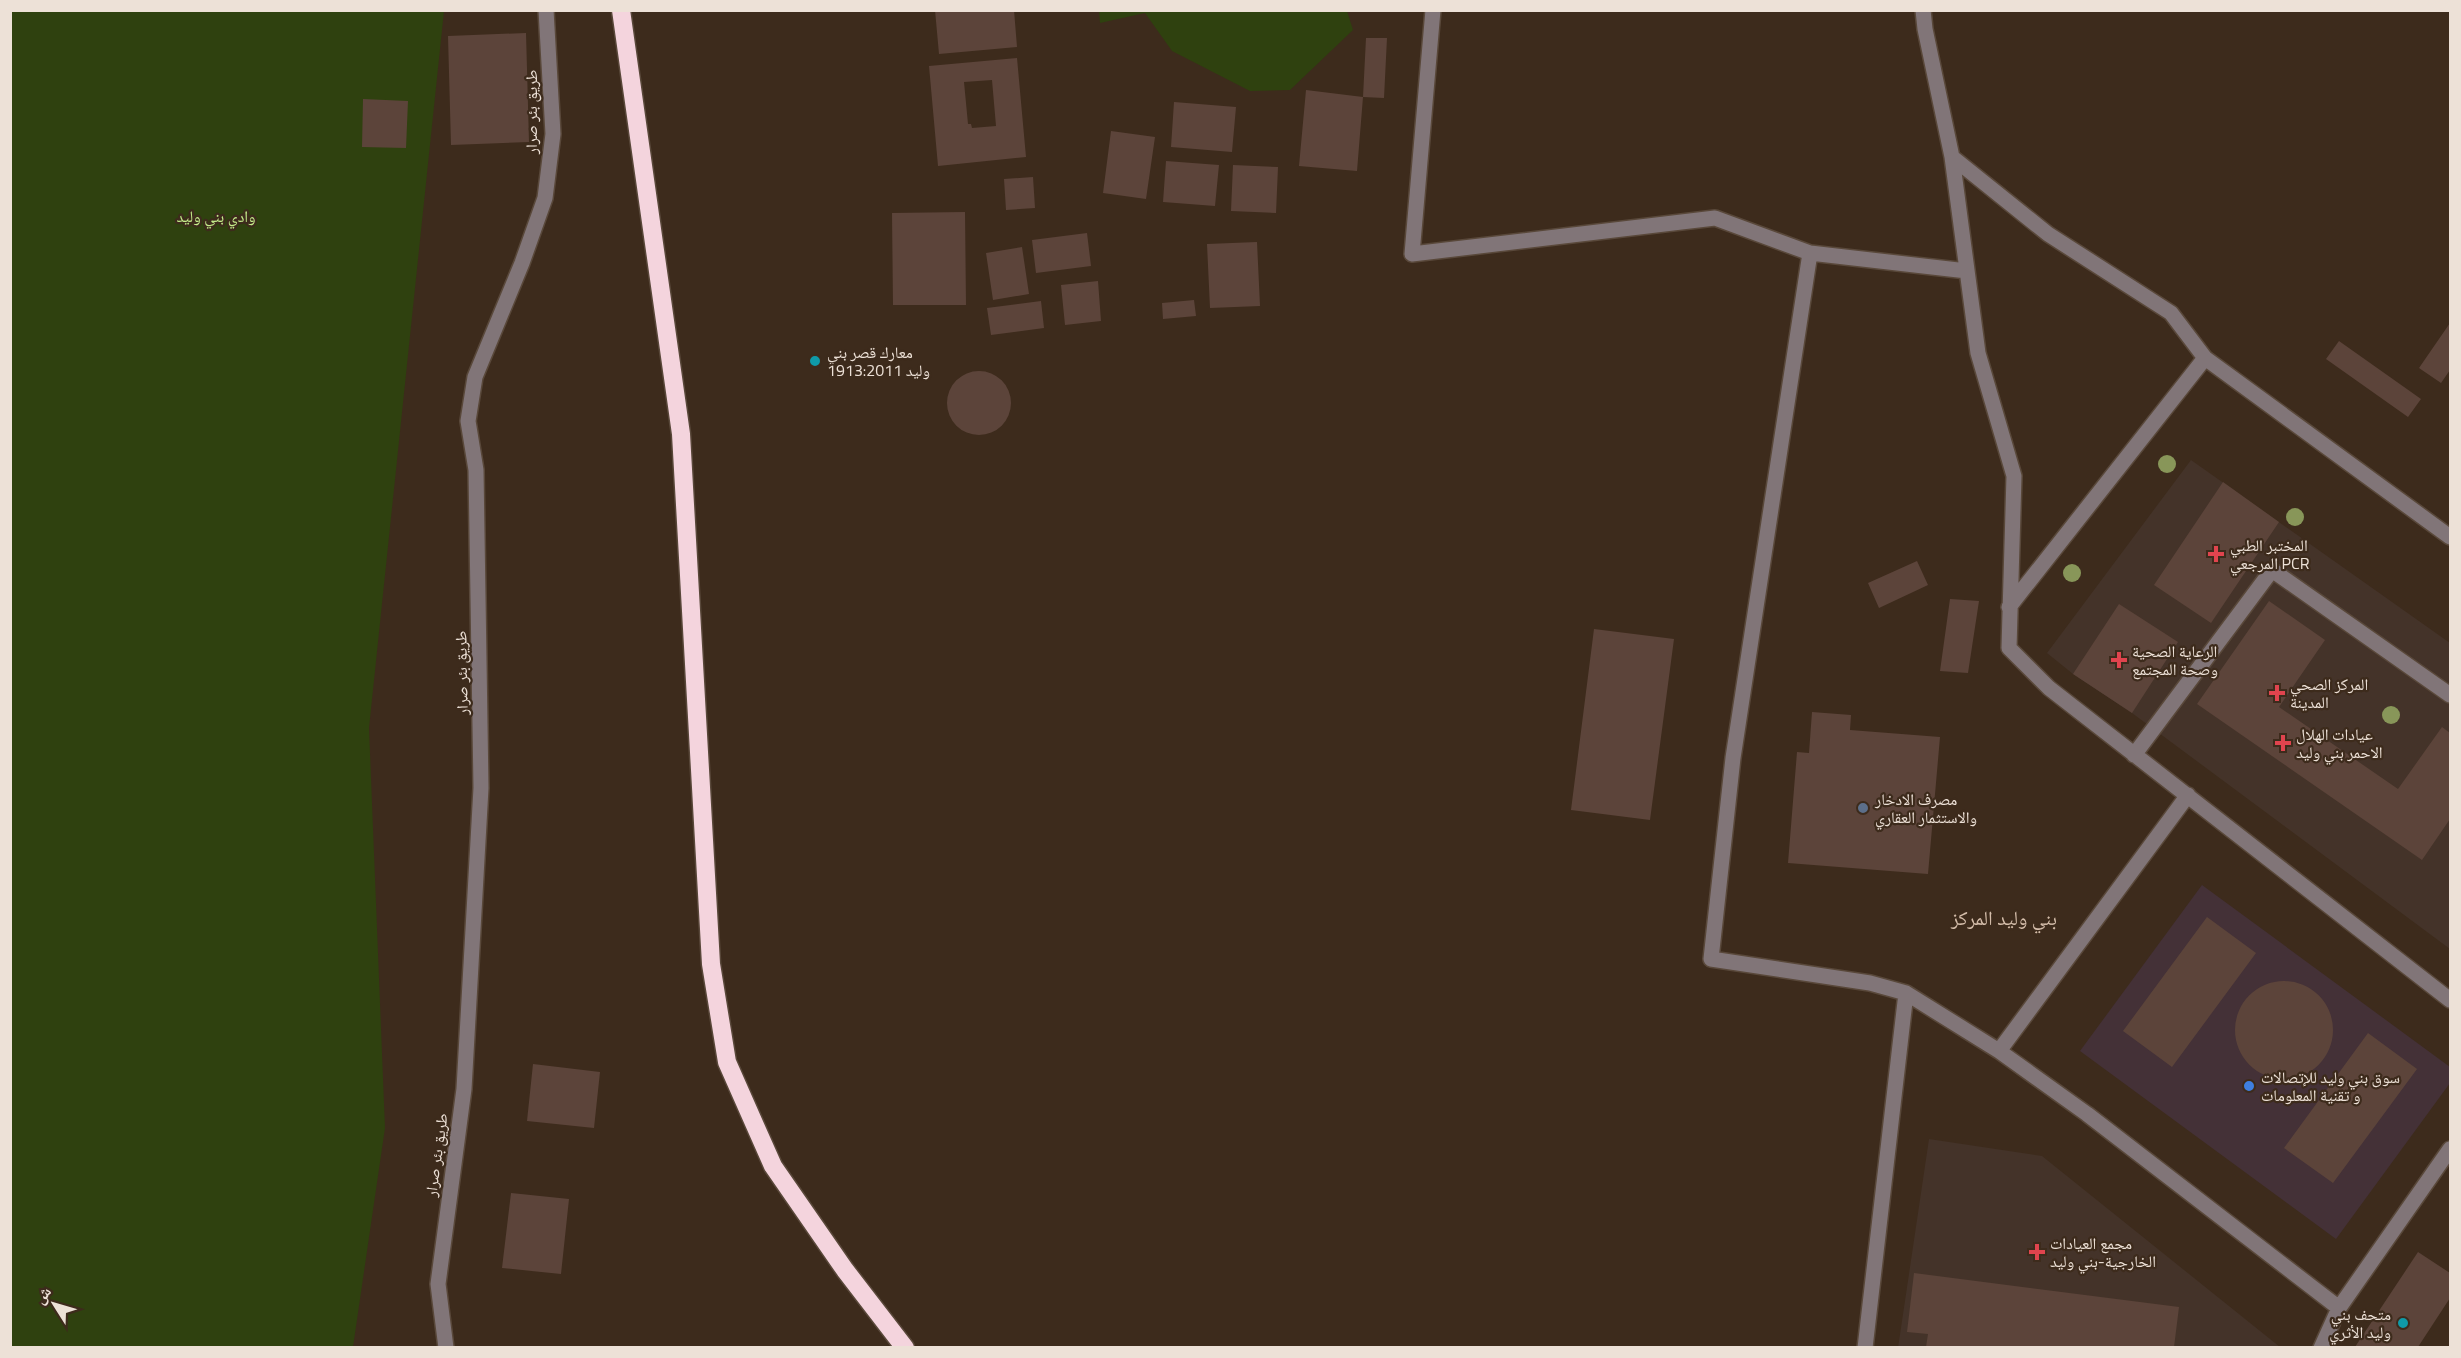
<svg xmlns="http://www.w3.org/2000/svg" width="2461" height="1358" font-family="'Titillium Web','Noto Naskh Arabic',sans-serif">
<rect width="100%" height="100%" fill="#3d2b1c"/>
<path fill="#443137" d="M2202,885l248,182v16l-114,156 -256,-188z"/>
<path fill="#443329" d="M2191,460l259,183v306l-318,-236 -59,-39 -26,-21z
M1929,1139l113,17 238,191 -382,1z"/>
<path fill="#2f410f" d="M10,11h434l-75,717 16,400 -32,219h-342z
M1099,11h248l6,19 -63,60 -40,1 -78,-40 -27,-38 -45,10z"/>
<path fill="#5c443a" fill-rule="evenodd" d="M935,10h79l3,37 -78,7z
M526,33l3,109 -78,3 -3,-109z
M1366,38h21l-3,60 -21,-1 -6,74 -58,-5 7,-76 57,7z
M1017,58l9,99 -88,9 -9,-100zM992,80l4,46 -24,2 -1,-4h-3l-4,-42z
M363,99l45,2 -2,47 -44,-1z
M1174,102l62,5 -4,45 -61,-5z
M1111,131l44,6 -9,62 -43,-6z
M1166,161l53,4 -4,41 -52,-4z
M1233,165l45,2 -2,46 -45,-2z
M1033,177l2,31 -29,2 -2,-31z
M965,212l1,93h-73l-1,-92z
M1087,233l4,33 -55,7 -4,-33z
M1257,242l3,64 -50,2 -3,-64z
M1022,247l7,47 -36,6 -7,-47z
M1098,281l3,40 -36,4 -4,-40z
M1194,300l2,16 -33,3 -1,-16z
M1041,301l3,27 -53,7 -4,-27z
M2450,323v47l-9,13 -22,-15z
M2339,341l82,58 -13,18 -82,-58z
M947 403a32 32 0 1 1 64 0a32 32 0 1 1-64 0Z
M2223,482l56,40 -68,101 -57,-38z
M1917,561l11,24 -49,23 -11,-25z
M1950,599l29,2 -11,72 -28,-2z
M2269,601l56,39 -46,67 119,82 44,-62 8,6v86l-28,41 -225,-156z
M2119,604l59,38 -46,71 -59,-39z
M1594,629l80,10 -24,181 -79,-10z
M1812,712l39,3 -1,15 90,7 -12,137 -140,-11 9,-111 12,1z
M2207,917l49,36 -84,114 -49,-36z
M2235 1030a49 49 0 1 1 98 0a49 49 0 1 1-98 0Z
M2368,1033l49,36 -84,114 -49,-35z
M533,1064l67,8 -6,56 -67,-7z
M511,1193l58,6 -8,75 -59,-6z
M2418,1252l32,21v25l-32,49h-63z
M1914,1273l265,34 -5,40h-248l2,-13 -21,-2z"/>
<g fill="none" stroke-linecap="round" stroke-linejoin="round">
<g stroke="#59483a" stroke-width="18">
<path id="minor" d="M1433,10l-21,244 303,-36 95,35 157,18
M1923,10l2,19 27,128 96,77 123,79 34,45 245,179
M1952,157l26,196 36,123 -5,172 40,40 401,312
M1810,253l-77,505 -22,201 159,24 36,10 93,58 88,63 252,194
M2009,607l196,-249
M2134,755l138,-185 178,125
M1999,1051l189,-256
M446,1348l-8,-64 26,-195 17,-301 -5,-318 -8,-49 7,-44 47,-114 23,-65 8,-64 -7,-124
M1865,1348l41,-355
M2321,1348l18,-40 111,-159"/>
</g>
<g stroke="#59483a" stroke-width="21">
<path id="highway" d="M621,10l60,424 30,530 16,98 46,104 72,104 60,78"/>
</g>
<use href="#minor" stroke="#817578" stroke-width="15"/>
<use href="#highway" stroke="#f4d4dd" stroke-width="18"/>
</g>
<g fill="#889659">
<circle cx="2167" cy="464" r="9"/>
<circle cx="2295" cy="517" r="9"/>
<circle cx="2072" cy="573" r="9"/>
<circle cx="2391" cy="715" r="9"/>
</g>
<g fill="#0f9aa8" stroke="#3d2b1c" stroke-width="2">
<circle cx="815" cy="361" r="6"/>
<circle cx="2403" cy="1323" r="6"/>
</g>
<g fill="#e0444e" stroke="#3d2b1c" stroke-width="2">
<path d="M2213 545h6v6h6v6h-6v6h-6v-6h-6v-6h6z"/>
<path d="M2116 651h6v6h6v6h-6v6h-6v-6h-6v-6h6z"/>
<path d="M2274 684h6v6h6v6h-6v6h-6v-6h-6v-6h6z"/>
<path d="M2280 734h6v6h6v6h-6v6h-6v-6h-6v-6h6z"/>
<path d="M2034 1243h6v6h6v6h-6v6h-6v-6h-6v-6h6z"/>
</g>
<circle fill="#5c6f8a" stroke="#3d2b1c" stroke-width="2" cx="1863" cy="808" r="6"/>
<circle fill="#3f7fe0" stroke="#3d2b1c" stroke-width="2" cx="2249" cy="1086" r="6"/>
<g text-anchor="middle" stroke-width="4.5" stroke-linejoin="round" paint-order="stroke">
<g font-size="16" fill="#ede1d7" stroke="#3d2b1c">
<text transform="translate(531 112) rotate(-90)" y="6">طريق بئر صرار</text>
<text transform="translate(461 673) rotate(-91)" y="6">طريق بئر صرار</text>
<text transform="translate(436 1155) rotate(-82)" y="6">طريق بئر صرار</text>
</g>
<g font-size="16" fill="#c5ed8b" stroke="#3d2b1c">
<text x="216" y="222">وادي بني وليد</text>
</g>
<g font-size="16" fill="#ede1d7" stroke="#3d2b1c" text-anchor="start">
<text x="827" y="358">معارك قصر بني<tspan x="827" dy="18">وليد 1913:2011</tspan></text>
<text x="2230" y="551">المختبر الطبي<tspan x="2230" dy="18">المرجعي PCR</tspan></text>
<text x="2132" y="657">الرعاية الصحية<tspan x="2132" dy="18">وصحة المجتمع</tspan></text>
<text x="2290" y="690">المركز الصحي<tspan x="2290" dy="18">المدينة</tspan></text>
<text x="2296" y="740">عيادات الهلال<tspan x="2296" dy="18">الاحمر بني وليد</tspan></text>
<text x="1875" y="805">مصرف الادخار<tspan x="1875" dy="18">والاستثمار العقاري</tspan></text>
<text x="2261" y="1083">سوق بني وليد للإتصالات<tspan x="2261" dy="18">و تقنية المعلومات</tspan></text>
<text x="2050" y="1249">مجمع العيادات<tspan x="2050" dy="18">الخارجية-بني وليد</tspan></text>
<text x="2391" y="1320" text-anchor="end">متحف بني<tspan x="2391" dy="18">وليد الأثري</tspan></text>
</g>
<g font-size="20" fill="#d4bdaa" stroke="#3d2b1c">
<text x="2004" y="925">بني وليد المركز</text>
</g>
</g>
<rect width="2461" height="1358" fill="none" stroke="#ede1d7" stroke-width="24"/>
<g transform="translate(54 1304) rotate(307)" stroke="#3d2b1c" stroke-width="4.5" paint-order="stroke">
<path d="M0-4.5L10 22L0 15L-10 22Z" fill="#ede1d7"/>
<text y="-9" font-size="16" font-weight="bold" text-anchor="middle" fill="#ede1d7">ش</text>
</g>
</svg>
